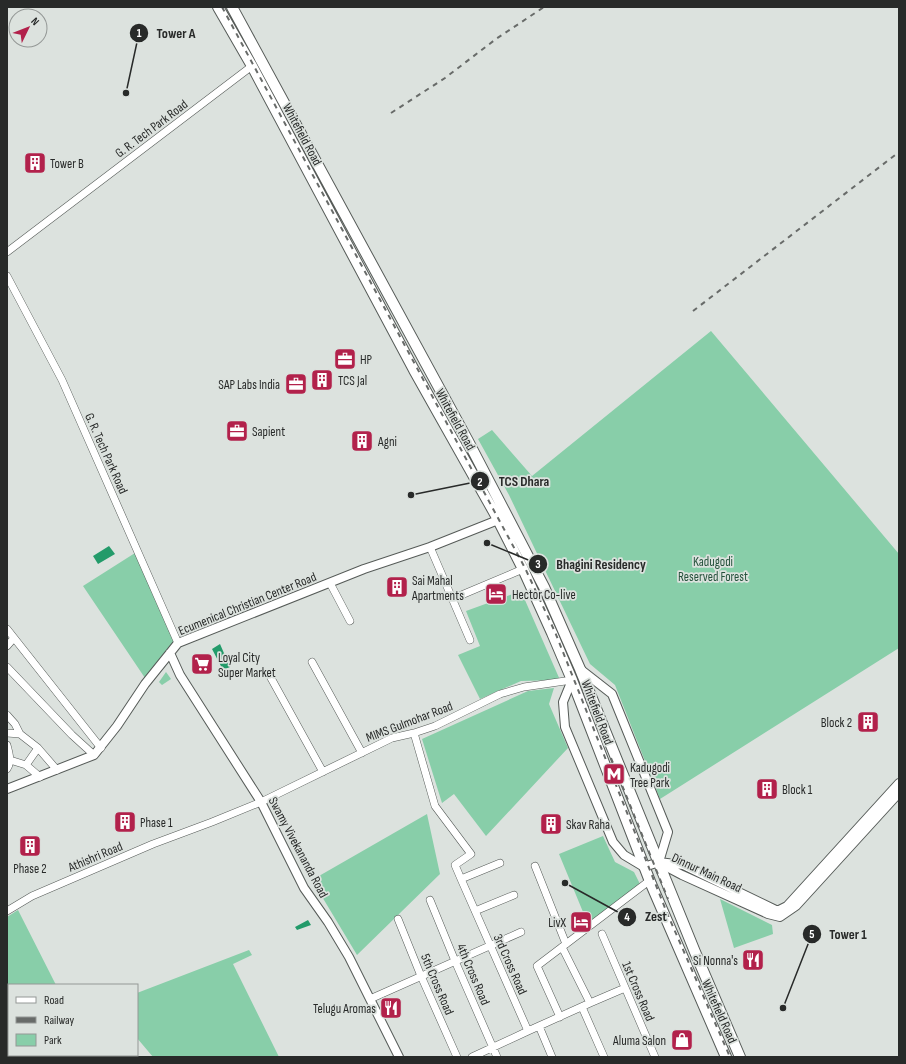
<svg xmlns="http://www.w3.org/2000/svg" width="906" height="1064" font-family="'Sofia Sans Condensed',sans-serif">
<rect width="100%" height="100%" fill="#dce2de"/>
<path fill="#88cea9" d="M711,331l188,223v94l-239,151 -45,-114 -25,-21 -81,-169 -31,-56 14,-9 40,46z
M135,553l39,89 -29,36 -62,-92z
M521,591l39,89 -39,1 -41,18 -22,-44 22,-9 -14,-35z
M166,672l5,7 -9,6 -3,-3z
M554,688l-5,16 19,44 -82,88 -32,-42 -12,9 -20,-64 106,-48z
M427,814l13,60 -83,81 -45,-75z
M603,836l12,26 19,10 6,12 -52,40 -29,-70z
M720,899l52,26 1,9 -39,14z
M18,910l38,75h-47v68l-2,1v-137z
M249,950l3,5 -19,9 46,93h-126l-16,-19v-45z"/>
<path fill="#239b6a" d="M109,546l6,8 -17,10 -5,-8z
M220,644l10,23 -7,3 -11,-21z
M308,920l3,5 -14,5 -2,-3z"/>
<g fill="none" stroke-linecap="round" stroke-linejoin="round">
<g stroke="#565b58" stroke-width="8">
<path id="minor" d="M7,252l245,-186
M7,276l55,104 116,263
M430,547l40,93
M330,583l20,38
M452,599l71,-30
M7,629l94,119
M7,646l7,-8
M312,662l50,91
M7,667l65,68 22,20
M271,678l52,94
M7,715l8,9 5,10
M7,733l13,1 18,14 19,22
M414,733l21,73 36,48 -16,11 6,14 67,152 11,-5 13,31
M7,745c2,8 5,16 0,24
M10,760l16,5 14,12
M26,765l12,-17
M535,866l31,78
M461,879l39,-16
M430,900l25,61 42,96
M7,911l25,-15 121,-52 59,-22 49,-20 131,-64 22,-5 21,-7 65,-32 24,-7 48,-7
M475,911l39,-16
M398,919l23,57 36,81
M602,934l53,123
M370,999l151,-67
M590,1003l35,-15
M582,1007l22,50
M560,1017l-23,-51 112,-85
M539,1026l51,-23 -28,-56
M101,1055l1,2
M80,1057l4,-2
M472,1057l56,-26"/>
</g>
<g stroke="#565b58" stroke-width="10">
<path id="tertiary" d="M170,653l10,22 81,127 43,86 24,34 21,35 50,100
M580,669l32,25 56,138 -9,30
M572,680l-9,22 2,25 48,115 11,13 20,12 15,-5 24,3 93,45h3l8,-4 112,-123
M7,789l87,-34 23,-29 28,-42 33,-41 186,-74 66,-22 68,-27
M663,865l19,10 86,39 12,3 16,-11 103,-113"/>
</g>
<g stroke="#565b58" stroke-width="12">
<path id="primary" d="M218,7l34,59 162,304 81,144 28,55 29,64 20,47 79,204 75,173
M232,7l236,434 76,146 36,82 115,283 45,105"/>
</g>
<use href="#minor" stroke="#fff" stroke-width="7"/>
<use href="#tertiary" stroke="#fff" stroke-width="8"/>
<use href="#primary" stroke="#fff" stroke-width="10"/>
<path stroke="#686b69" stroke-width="2" stroke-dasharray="5 5" stroke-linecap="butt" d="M222,7l303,561 30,64 112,281 63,144
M391,113l54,-35 51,-39 48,-32
M693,311l206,-159
M611,758l57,141"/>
</g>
<defs>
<g id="building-square" transform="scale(1.15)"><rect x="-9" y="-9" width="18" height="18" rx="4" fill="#b2214b" stroke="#dce2de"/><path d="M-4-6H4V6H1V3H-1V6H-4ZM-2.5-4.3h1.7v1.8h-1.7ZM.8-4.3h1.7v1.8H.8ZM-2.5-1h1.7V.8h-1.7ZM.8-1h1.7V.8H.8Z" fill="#fff"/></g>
<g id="office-square" transform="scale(1.15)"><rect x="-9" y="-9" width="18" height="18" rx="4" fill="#b2214b" stroke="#dce2de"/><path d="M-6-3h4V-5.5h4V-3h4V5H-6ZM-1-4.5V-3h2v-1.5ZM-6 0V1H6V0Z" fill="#fff"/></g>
<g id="hotel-square" transform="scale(1.15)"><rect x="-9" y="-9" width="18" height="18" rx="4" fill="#b2214b" stroke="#dce2de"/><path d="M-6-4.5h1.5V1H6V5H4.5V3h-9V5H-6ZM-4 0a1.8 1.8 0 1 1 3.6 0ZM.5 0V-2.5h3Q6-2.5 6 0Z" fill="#fff"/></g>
<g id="supermarket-square" transform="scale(1.15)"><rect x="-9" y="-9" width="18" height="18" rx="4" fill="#b2214b" stroke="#dce2de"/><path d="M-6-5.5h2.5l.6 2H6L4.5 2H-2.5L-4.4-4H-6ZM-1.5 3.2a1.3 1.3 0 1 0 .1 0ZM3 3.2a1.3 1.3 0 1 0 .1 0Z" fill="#fff"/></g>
<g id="metro-square" transform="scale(1.15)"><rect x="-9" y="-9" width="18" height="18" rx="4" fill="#b2214b" stroke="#dce2de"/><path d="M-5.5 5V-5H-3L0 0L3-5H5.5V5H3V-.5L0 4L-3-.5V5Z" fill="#fff"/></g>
<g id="restaurant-square" transform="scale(1.15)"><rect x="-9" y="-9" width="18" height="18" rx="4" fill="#b2214b" stroke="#dce2de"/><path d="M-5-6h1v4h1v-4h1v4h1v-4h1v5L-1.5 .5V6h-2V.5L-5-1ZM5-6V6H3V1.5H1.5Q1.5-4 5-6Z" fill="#fff"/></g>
<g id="shop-square" transform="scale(1.15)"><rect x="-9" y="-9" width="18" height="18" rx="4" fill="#b2214b" stroke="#dce2de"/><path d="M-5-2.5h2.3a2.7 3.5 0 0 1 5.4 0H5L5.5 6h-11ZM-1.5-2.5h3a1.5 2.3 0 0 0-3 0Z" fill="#fff"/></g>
</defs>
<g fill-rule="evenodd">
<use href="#building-square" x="35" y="163"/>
<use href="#office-square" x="345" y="359"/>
<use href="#building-square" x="322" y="380"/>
<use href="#office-square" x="296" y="384"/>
<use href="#office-square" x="237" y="431"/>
<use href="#building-square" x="362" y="441"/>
<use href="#building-square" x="397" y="587"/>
<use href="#hotel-square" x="496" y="594"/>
<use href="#supermarket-square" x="202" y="664"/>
<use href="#building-square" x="868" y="722"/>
<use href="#metro-square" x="614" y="774"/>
<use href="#building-square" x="767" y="789"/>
<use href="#building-square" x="125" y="822"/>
<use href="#building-square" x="551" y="824"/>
<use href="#building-square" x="30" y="846"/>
<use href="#hotel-square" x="581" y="922"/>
<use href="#restaurant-square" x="753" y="960"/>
<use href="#restaurant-square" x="391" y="1008"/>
<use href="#shop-square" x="682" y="1040"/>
</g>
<g text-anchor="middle" stroke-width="3.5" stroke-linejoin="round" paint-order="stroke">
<g font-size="13" fill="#282a29" stroke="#dce2de">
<text transform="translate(151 128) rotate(-37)" y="5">G. R. Tech Park Road</text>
<text transform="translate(303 134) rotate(62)" y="5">Whitefield Road</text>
<text transform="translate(456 419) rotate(61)" y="5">Whitefield Road</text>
<text transform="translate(107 453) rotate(66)" y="5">G. R. Tech Park Road</text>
<text transform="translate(247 603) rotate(-22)" y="5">Ecumenical Christian Center Road</text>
<text transform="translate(598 712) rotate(69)" y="5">Whitefield Road</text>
<text transform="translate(409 721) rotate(-21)" y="5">MIMS Gulmohar Road</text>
<text transform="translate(299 847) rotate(62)" y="5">Swamy Vivekananda Road</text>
<text transform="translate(95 856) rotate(-23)" y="5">Athishri Road</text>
<text transform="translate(707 872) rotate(25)" y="5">Dinnur Main Road</text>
<text transform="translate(511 964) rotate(66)" y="5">3rd Cross Road</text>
<text transform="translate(474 974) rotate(67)" y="5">4th Cross Road</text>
<text transform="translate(438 984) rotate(67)" y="5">5th Cross Road</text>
<text transform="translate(639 991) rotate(67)" y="5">1st Cross Road</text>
<text transform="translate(720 1011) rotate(66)" y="5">Whitefield Road</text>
</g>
<g font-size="13" fill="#282a29" stroke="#dce2de" text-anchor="start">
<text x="50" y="168">Tower B</text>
<text x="360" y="364">HP</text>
<text x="338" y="385">TCS Jal</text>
<text x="280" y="389" text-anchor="end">SAP Labs India</text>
<text x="252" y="436">Sapient</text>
<text x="378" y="446">Agni</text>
<text x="412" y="585">Sai Mahal<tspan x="412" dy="15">Apartments</tspan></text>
<text x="512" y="599">Hector Co-live</text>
<text x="218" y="662">Loyal City<tspan x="218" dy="15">Super Market</tspan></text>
<text x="852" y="727" text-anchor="end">Block 2</text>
<text x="630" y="772">Kadugodi<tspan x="630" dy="15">Tree Park</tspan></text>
<text x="782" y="794">Block 1</text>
<text x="140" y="827">Phase 1</text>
<text x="566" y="829">Skav Raha</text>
<text x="30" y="873" text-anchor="middle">Phase 2</text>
<text x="566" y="927" text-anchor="end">LivX</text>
<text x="738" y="965" text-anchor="end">Si Nonna's</text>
<text x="376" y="1013" text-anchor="end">Telugu Aromas</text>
<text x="666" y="1045" text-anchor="end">Aluma Salon</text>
</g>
<g font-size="13" fill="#24513b" stroke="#dce2de">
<text x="713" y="566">Kadugodi<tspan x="713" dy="15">Reserved Forest</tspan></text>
</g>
</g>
<path fill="none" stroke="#282a29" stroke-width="1.5" d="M126 93L139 33M411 495L480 481M487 543L538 564M565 883L627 917M783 1008L812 934"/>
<g fill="#282a29" stroke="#dce2de" stroke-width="1.5">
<circle cx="126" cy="93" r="4"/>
<circle cx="411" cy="495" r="4"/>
<circle cx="487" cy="543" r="4"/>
<circle cx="565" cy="883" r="4"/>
<circle cx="783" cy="1008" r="4"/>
<circle cx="139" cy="33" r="10"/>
<circle cx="480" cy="481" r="10"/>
<circle cx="538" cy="564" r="10"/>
<circle cx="627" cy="917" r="10"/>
<circle cx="812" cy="934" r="10"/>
</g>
<g font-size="12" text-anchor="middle" font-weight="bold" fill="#fff">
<text x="139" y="37">1</text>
<text x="480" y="486">2</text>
<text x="538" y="568">3</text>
<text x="627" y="921">4</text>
<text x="812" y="938">5</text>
</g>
<g font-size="14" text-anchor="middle" font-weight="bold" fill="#282a29" stroke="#dce2de" stroke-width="3.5" stroke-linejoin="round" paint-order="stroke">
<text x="176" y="38">Tower A</text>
<text x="524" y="486">TCS Dhara</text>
<text x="601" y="569">Bhagini Residency</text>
<text x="656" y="921">Zest</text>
<text x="848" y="939">Tower 1</text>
</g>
<rect width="906" height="1064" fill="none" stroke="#282a29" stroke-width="16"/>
<rect x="8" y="984" width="130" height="72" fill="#dce2de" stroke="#949896"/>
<rect x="16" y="997" width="20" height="6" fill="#ffffff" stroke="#949896"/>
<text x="44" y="1004" font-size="12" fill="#282a29">Road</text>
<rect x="16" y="1017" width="20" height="6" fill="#686b69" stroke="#949896"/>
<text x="44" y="1024" font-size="12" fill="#282a29">Railway</text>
<rect x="16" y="1034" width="20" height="12" fill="#88cea9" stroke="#949896"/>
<text x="44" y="1044" font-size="12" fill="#282a29">Park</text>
<g transform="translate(28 28) rotate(47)"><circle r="19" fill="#dce2de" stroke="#949896"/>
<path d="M0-3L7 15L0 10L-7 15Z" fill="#b2214b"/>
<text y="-6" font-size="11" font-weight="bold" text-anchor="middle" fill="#282a29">N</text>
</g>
</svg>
